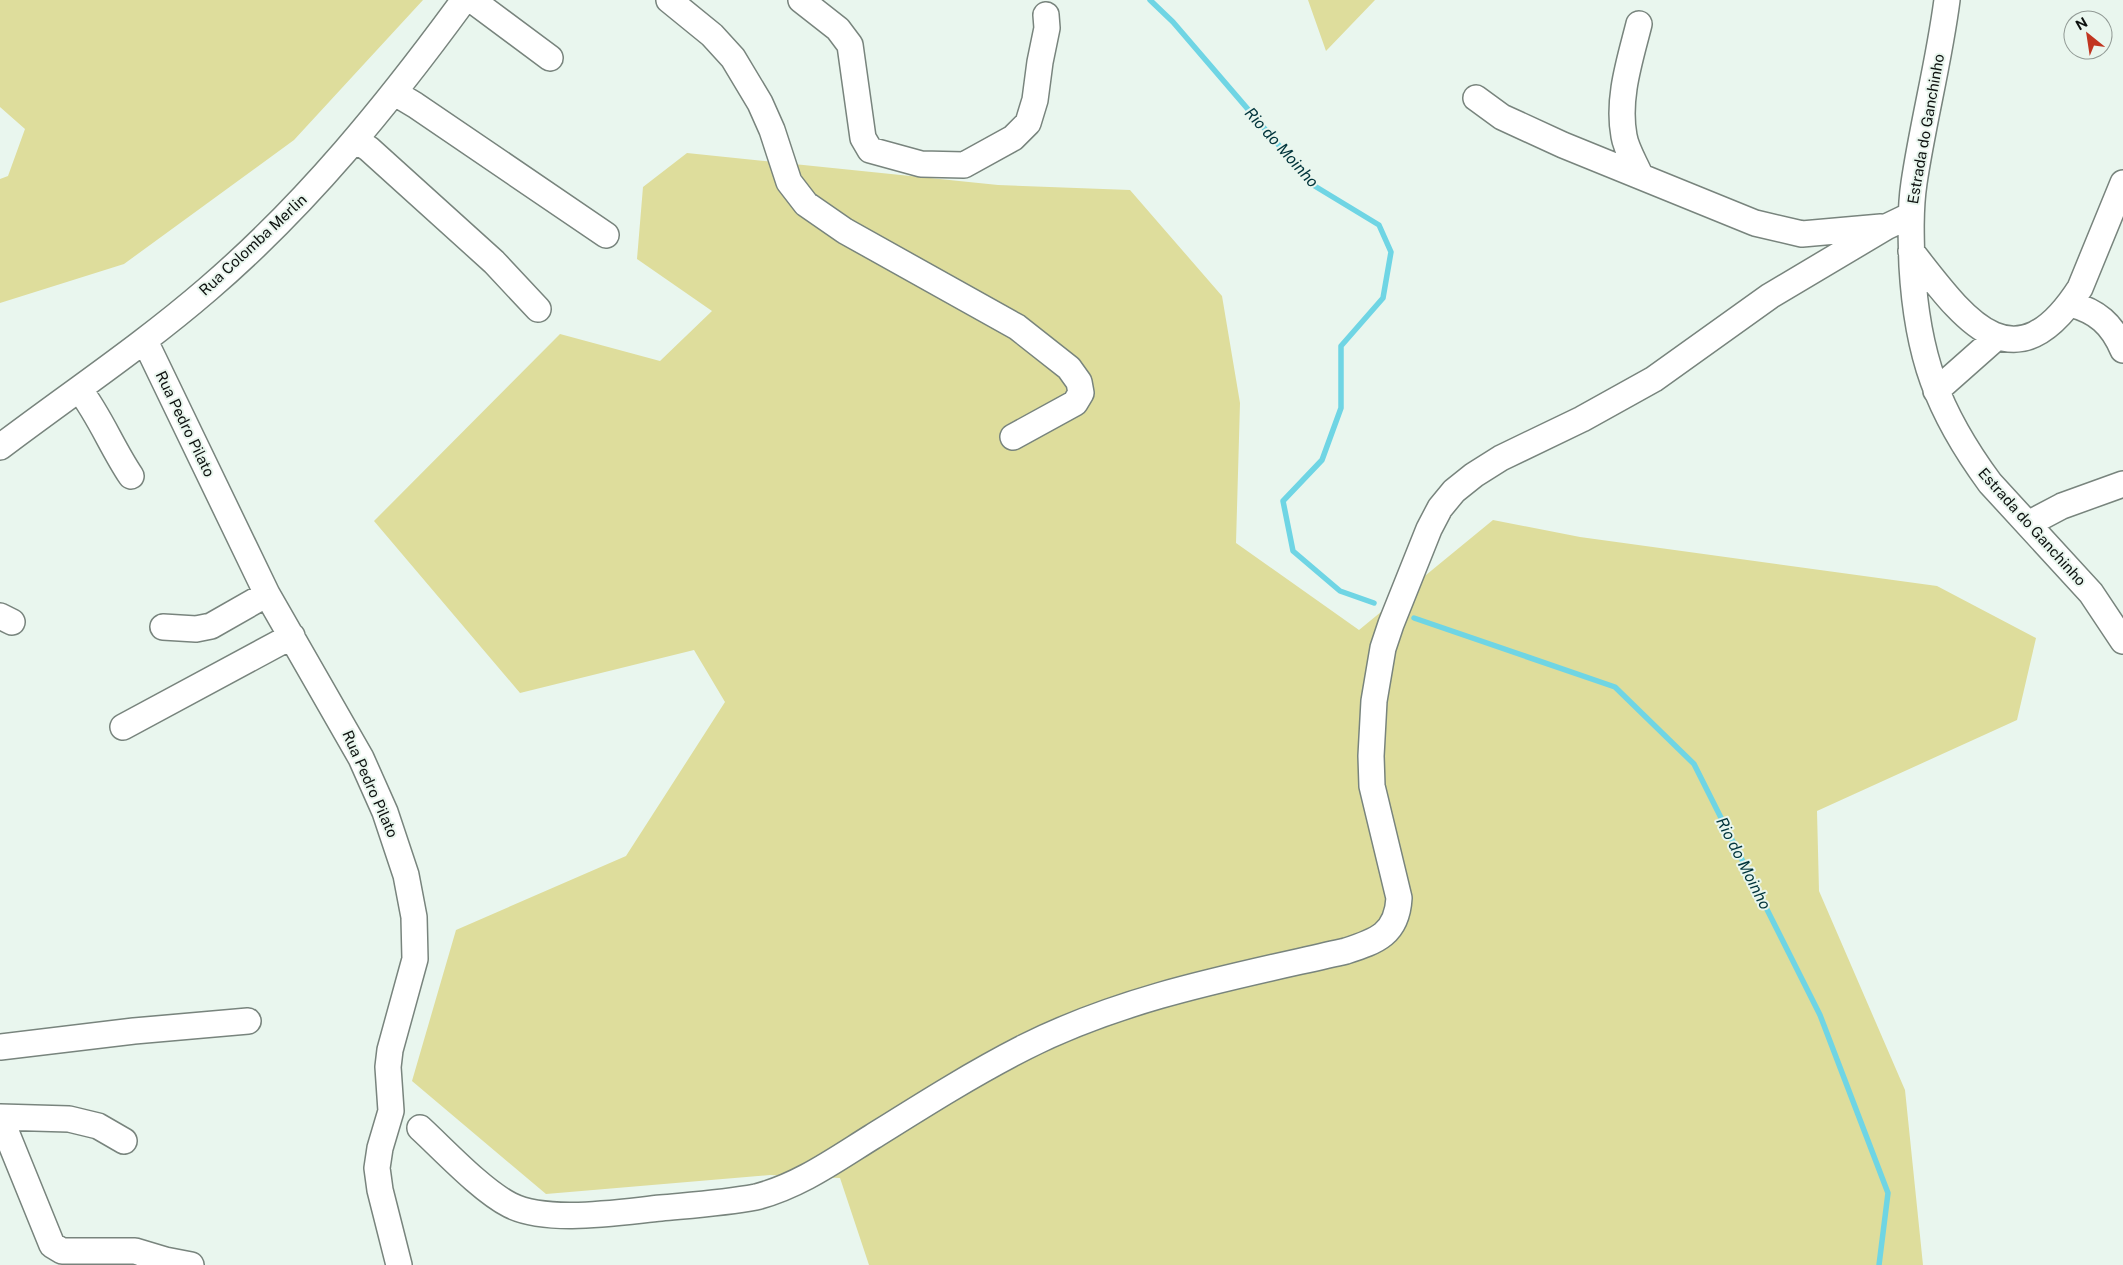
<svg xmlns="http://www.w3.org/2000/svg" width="2123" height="1265" font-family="'Public Sans',sans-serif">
<rect width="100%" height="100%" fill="#e9f6ee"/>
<path fill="#dedd9c" d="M0,0h423l-129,140 -170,124 -124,39v-124l8,-3 17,-47 -25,-22z
M1308,0h67l-49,51z
M687,153l311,32 132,5 92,106 18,107 -4,140 123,87 134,-110 87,17 357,49 99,52 -19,82 -200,91 2,80 86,199 18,175h-1054l-29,-87 -70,-3 -224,19 -134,-113 44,-151 170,-74 99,-154 -31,-52 -174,43 -146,-172 186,-187 100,27 52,-50 -75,-52 6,-72z"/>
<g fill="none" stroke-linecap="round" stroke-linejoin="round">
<path stroke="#6fd5e4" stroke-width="5.5" d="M1150,0l23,22 140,163 66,40 12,27 -8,46 -42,48v62l-19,52 -39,41 10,50 47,40 34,12
M1414,618l201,69 79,77 126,251 68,178 -9,72"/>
<g stroke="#78847d" stroke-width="28">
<path id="minor" d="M472,0l78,58
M669,0l43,35 21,23 27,45 12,27 17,52 17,22 39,27 172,96 52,41 10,14 2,11 -6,10 -62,34
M801,0l37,29 12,16 13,93 7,12 51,14 43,1 49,-27 15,-15 7,-23 5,-38 7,-34 -1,-13
M1947,0c-8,62 -24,122 -33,183 -4,27 -3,55 -2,83 5,89 25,145 78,217l101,110 32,48
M1639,24c-9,36 -22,74 -15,112 2,13 11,27 16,39
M395,93l20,12 191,130
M1476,98l26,19 61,28 192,78 47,11 79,-7
M356,140l13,9 125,113 44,47
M1911,251c51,65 102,141 169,37l43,-105
M2070,304c27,7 42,20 53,46
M145,341l122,253 94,164 24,54 21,63 8,42 1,42 -25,91 -2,17 3,44 -11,37 -3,20 3,22 19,75
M79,389c21,27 33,59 52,87
M1936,391l61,-54
M0,447c70,-53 142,-101 208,-158 99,-85 180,-185 256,-289
M2028,524l34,-18 61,-22
M0,616l12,6
M163,627l33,2 15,-3 56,-32
M123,727l169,-91
M0,1047l134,-16 114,-10
M0,1117l52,128 10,6h73l30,9
M0,1117l69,2 29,7 26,15
M420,1128c25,23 61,62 90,77 37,19 110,7 151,3 32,-3 63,-5 95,-11 43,-11 79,-37 116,-60 51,-32 100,-63 153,-90 101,-51 212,-71 321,-96 31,-10 51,-17 53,-53l-27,-112 -1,-30 3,-55 9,-53 8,-24 38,-95 11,-21 14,-17 20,-16 27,-17 81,-39 72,-40 116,-83 116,-69 25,-12
M149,1265l16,-5 26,5"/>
</g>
<use href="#minor" stroke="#fff" stroke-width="25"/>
</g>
<g text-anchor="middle" stroke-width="4" stroke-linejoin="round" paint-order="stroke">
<g font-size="15" fill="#0d110f" stroke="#e9f6ee">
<text transform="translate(1926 129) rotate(-80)" y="5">Estrada do Ganchinho</text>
<text transform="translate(253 245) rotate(-43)" y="5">Rua Colomba Merlin</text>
<text transform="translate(185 424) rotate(64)" y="5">Rua Pedro Pilato</text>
<text transform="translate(2032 527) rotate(48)" y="5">Estrada do Ganchinho</text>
<text transform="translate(370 784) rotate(66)" y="5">Rua Pedro Pilato</text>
</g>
<g font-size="16" font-style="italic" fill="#01343b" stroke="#e9f6ee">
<text transform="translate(1282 147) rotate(48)" y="6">Rio do Moinho</text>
<text transform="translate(1744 863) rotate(63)" y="6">Rio do Moinho</text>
</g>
</g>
<g transform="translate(2088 35) rotate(330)"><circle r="24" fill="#e9f6ee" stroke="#919a95"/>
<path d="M0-4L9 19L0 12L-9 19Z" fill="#c13520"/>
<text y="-8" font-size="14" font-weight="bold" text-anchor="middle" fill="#0d110f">N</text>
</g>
</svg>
